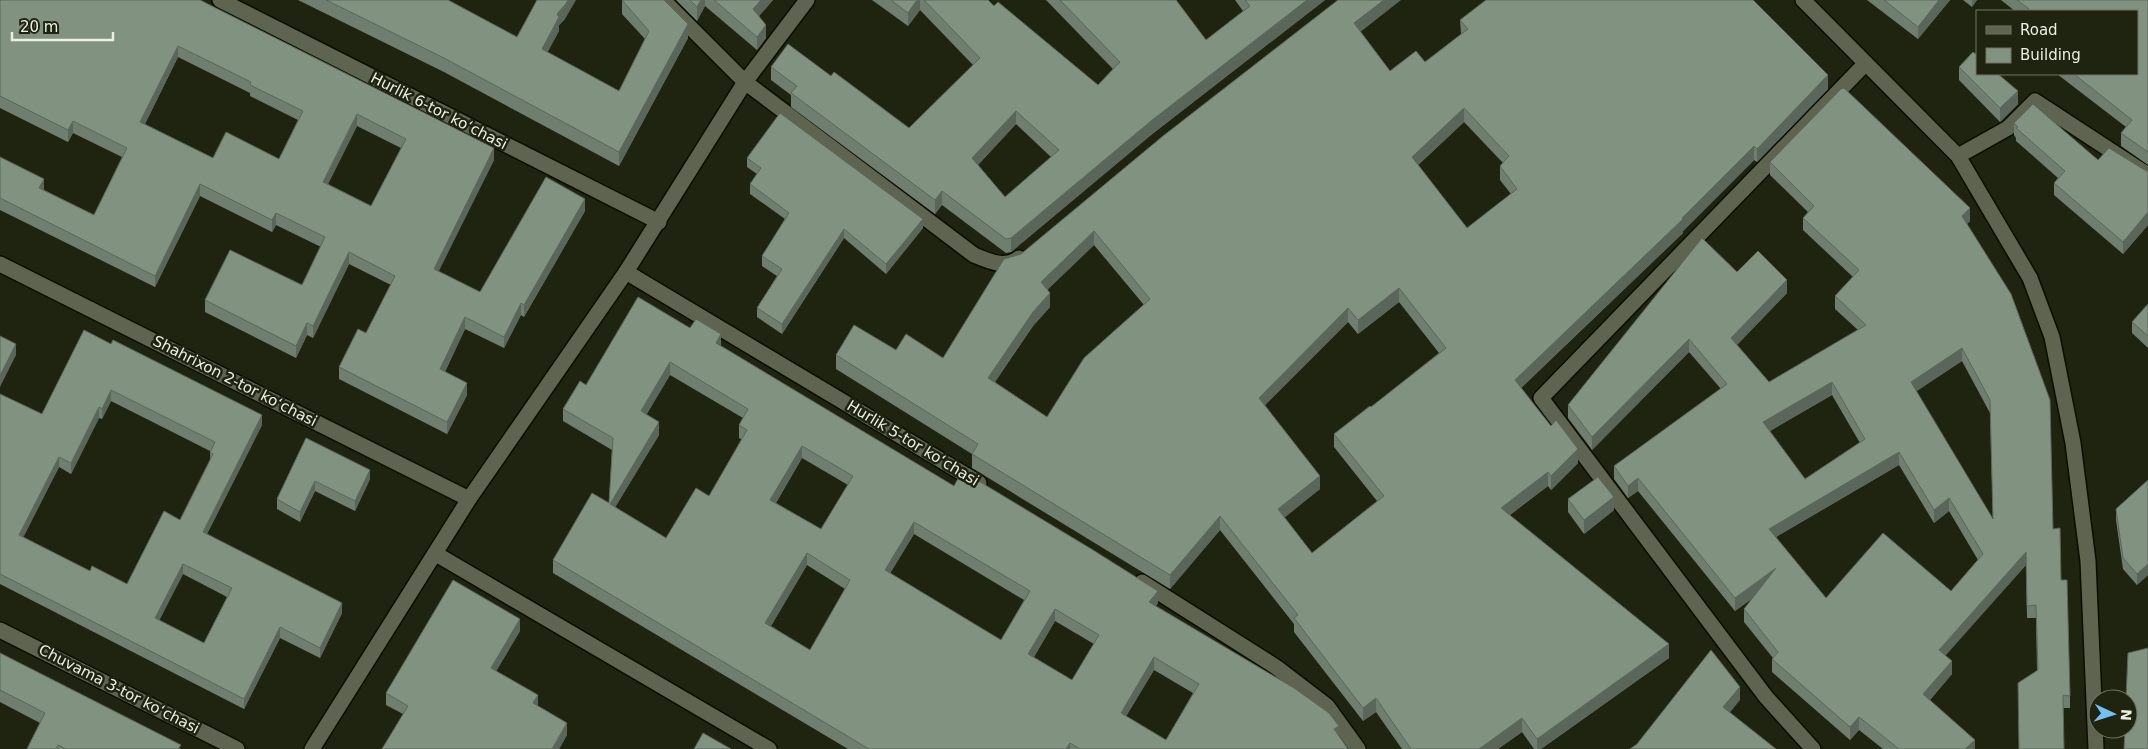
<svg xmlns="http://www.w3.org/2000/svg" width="2148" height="749" font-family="'DejaVu Sans',sans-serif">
<rect width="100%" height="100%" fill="#1f2411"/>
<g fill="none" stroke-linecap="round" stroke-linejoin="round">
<g stroke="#090d01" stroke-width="18">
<path id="street" d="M220,0l439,222
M663,0l82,82 229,173c14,6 31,14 45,3
M1958,156l50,-28 27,-27 113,74
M0,264l469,235
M626,272l353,211
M436,554l333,195
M1142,582l134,85 51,39 31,43
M0,630l237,119
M1813,749l-47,-52 -225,-299 324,-334"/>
</g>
<g stroke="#090d01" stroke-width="18">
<path id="secondary" d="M1803,0l155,156 72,122 22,59 21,106 15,118 8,188
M312,749l157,-250 157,-227 119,-190 62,-82"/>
</g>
<use href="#street" stroke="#5e644f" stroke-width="15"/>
<use href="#secondary" stroke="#5e644f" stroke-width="15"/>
</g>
<path fill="#6f7e6f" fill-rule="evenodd" d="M0,0h200l294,160 -56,111 42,21 105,-81 -61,106 -3,-2 -17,33 -39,-19 -20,43 22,23 -20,39 -108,-55v-12l27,-34 25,-48 -42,-21 -36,74 -6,-3 -11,23 -91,-46v-12l97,-15 19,-38 -45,-22 -4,7 -72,-36 -45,91 -155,-77v-53l44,33 50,25 28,-58 -49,-24 -5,9 -68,-34zM178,57l72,36v3l48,24 -19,39 -66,-1 -68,-34zM357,126l44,22 -30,58 -43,-22z
M298,0h150l69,37 48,-18 -6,6v6l-12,21 72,39 26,-52 -23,-25v-14l66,38 -69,128 -175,-94z
M676,0h97l-14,16 7,22 -9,12 -52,-44 -8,15z
M872,0h116l6,6 104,79 15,-16 -67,-69h130l30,40 37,-29 -8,-11h90l-174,135 -140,117 -5,1 -64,-48 -7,9 -144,-107v-12l-20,-15v-13l60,9 78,52 64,-63 -53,-55 -12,16zM1016,124l35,33 -46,40 -27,-32z
M1867,0h83l-32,39z
M1963,0h14l-5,7z
M2001,0h147v165l-27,-19v-13l5,-6 -69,-53h80v-63h-122z
M1460,20l368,69 -71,73 -3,-2 -71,71v2l-162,155 57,75 -27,27 -3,-4 -38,29 159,143 -128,91h-7l-12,-17 -24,17h-96l-26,-37 -13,9 -69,-89v-8l-74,-94 -50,59 -198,-121v-14l-136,-85v-14l60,-5 47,8 78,-104 339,-222 30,39 35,-9 36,-28zM1464,122l39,41 -3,3v14l11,14 -44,34 -49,-63zM1094,245l50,60 -97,112 -52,-35 38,-56 17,-19 -2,-18zM1399,302l40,51 -68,54 -37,27v13l43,54 -65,52 -28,-36 36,-28 -55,-84 83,-83 10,12z
M1959,67l59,37 -18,18 -41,-42z
M2014,123l84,37 50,12v53l-25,29 -69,-59v-12l4,-5 -42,-37v-3l-2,-3z
M747,158l176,70 -37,46 -42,-36 -62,96 -25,-17v-9l20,-32 -15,-10v-10l23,-37 -35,-25v-10l7,-10 -10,-7z
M1770,162l200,59 -3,3 86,305 8,51 9,116v12h-7l-26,-38 -1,-52h-9l-1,-53 -81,90 7,19 -22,26 45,49h-92l-24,-19 -9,10 -78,-68v-13l1,-1 -29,-36v-13l9,-11 -18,13 -97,-120 -10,7 -14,-19v-13l107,-77 -32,-37 -97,98 -24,-32v-13l169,-133 50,21 -50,52 32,37 89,-52 -23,-21v-13l18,-19 -50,-47v-12l5,-6 -38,-37zM1962,361l28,52 3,106 -77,-128zM1832,395l28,48 -55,36 -35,-48zM1899,465l35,58 15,-12 29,49 -27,31 -125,7 -50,-61z
M2148,304v44l-16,-15v-11z
M84,330l178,95 -55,109 135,79 -22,45 -40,-20 -36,71 -244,-125v-190l42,20zM111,401l99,50v11l-30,58 -53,64 -37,-13 -67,-34 36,-70 12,7 28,-56 3,1zM183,574l44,23 -23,46 -45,-23z
M721,346l233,140 204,117 -2,3 183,130 9,13h-500l-295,-176v-13l56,-57 3,-53 -49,-29v-12l23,-24zM670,375l73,43 -4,7v13l3,2 -33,56 -43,42 -51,-31 44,-72 -13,-20zM802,458l46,27 -27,44 -45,-26zM914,534l110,66 -23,40 -111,-67zM807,565l38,24 -35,61 -39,-24zM1055,621l39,23 -22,36 -38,-23zM1154,670l39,23 -27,47 -40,-24z
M306,438l64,41 -15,32 -40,-20 -15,31 -23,-13v-10z
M2148,480v95l-11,10 -14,-16 -7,-49v-11z
M1568,499l46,11 -30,24 -16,-22z
M520,631l-24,40 42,35 29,29 -8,14h-177l21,-35 -17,-9v-12z
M0,653l181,96h-154l13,-26 -40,-21z"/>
<path fill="#5a665a" d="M568,0h8l-11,19 -6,6v6l-17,32v-14l15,-35z
M701,0h4v6l-8,15v-14z
M761,0h12l-20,23v-14z
M917,0h3v10l-12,16v-13z
M1307,0h18l-174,135 -140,117v-14l140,-117z
M1384,0h17l-47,37v-14z
M1939,0h11l-32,39v-12z
M1972,0h5l-5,7z
M688,24v14l-69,128v-14z
M766,25v13l-9,12v-13z
M178,46v11l-38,77v-12z
M1828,75v14l-71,73v-13z
M2018,91v13l-18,18v-14z
M1464,108v14l-52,49v-14z
M1016,111v13l-44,47v-13z
M357,114v12l-34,68v-12z
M73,121v12l-5,9v-12z
M1754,146v14l-71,71v2l-168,160v-13l167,-162z
M494,148v12l-60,121v-12z
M44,179v12l-5,-3z
M200,184v12l-45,91v-11z
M942,191v14l-7,9v-14z
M585,199v12l-61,106v-12z
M1970,208v13l-8,8v-13z
M2148,212v13l-25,29v-12z
M276,213v12l-4,7v-12z
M923,219v9l-37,46v-10z
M844,229v9l-62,96v-10z
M1094,231v14l-53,51v-14z
M349,252v12l-36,74v-12z
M1787,280v13l-56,58v-13z
M1399,288v14l-41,32v-14z
M1050,293v14l-17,19 -45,66v-14l45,-66z
M521,303v12l-17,33v-11z
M1348,308v14l-89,89v-13z
M465,317v12l-25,52v-12z
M307,323v12l-11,23v-12z
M721,334v12l-5,-3z
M1689,339v13l-97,98v-13z
M16,344v11l-16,32v-11z
M1962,348v13l-51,34v-13z
M670,362v13l-29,49v-13z
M1832,382v13l-69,40v-13z
M467,383v12l-20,39v-12z
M111,390v11l-9,18v-10z
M99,407v11l-28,56v-11z
M262,415v10l-59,117v-10z
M659,422v13l-49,81v-12z
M802,446v12l-32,54v-12z
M1578,449v14l-27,27v-14z
M1899,452v13l-130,76v-12z
M59,457v10l-40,79v-11z
M370,470v9l-15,32v-10z
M1548,472v14l-47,35v-13z
M1320,476v13l-42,34v-14z
M1638,478v13l-10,7v-12z
M315,481v10l-15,31v-10z
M1614,497v13l-30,24v-14z
M1949,498v13l-15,12v-13z
M1220,516v14l-50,59v-14z
M914,522v12l-29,48v-12z
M2026,552v13l-87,98v-13z
M807,553v12l-42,71v-13z
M183,564v10l-28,55v-11z
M2148,564v11l-11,10v-11z
M1776,568v13l-41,30v-13z
M1158,591v12l-9,11v-12z
M342,603v10l-22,45v-10z
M1055,609v12l-27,46v-13z
M520,619v12l-29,49v-12z
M280,627v11l-36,71v-10z
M1669,644v14l-128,91h-4v-10z
M1154,657v13l-33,55v-12z
M1952,661v13l-29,33v-13z
M1740,687v13l-17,21v-14z
M538,695v12l-5,-4z
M1376,698v14l-13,9v-13z
M1859,717v13l-9,10v-13z
M1522,718v14l-24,17h-19z
M567,723v12l-8,14h-7z
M1339,726v12l-5,-9z
M1975,740v9h-10z
M1070,743v6h-4z"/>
<path fill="#819281" stroke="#5a665a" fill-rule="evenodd" d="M0,0h200l294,148 -60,121 46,23 66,-115 39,22 -61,106 -3,-2 -17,34 -39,-20 -25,52 27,14 -20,39 -108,-55 19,-38 8,4 29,-57 -46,-24 -36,74 -6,-3 -11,23 -91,-46 25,-50 72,35 23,-48 -49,-24 -4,7 -72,-36 -45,92 -155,-78v-41l44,22 -5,9 55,27 33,-67 -54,-27 -5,9 -68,-34zM178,46l73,36 -1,3 53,26 -24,48 -53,-27 -13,26 -73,-36zM357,114l49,25 -35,67 -48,-24z
M326,0h122l69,37 20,-37h31l-3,5 -8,9 2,3 -17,32 77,42 30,-60 -27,-31h42l24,24 -69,128 -175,-94z
M690,0h11l-4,7z
M714,0h47l-8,9 13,16 -9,12z
M891,0h26l-9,13z
M924,0h64l6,6 4,-4 100,83 22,-23 -60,-62h116l30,40 44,-34 -5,-6h62l-156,121 -140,117 -5,1 -64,-48 -7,9 -144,-107 6,-7 -26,-19 17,-23 43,32 3,-4 75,56 71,-70zM1016,111l43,39 -54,47 -33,-39z
M1338,0h46l-30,23 36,48 26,-20 9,11 43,-33 -8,-9 26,-20h267l75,75 -71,74 -3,-3 -72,72 1,1 -168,161 36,46 5,-6 22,29 -27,27 -3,-4 -47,36 168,136 -132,95 -15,-21 -43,31h-68l-35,-51 -13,10 -69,-90 4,-3 -78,-99 -50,59 -198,-121 6,-10 -142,-89 18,-30 42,25 10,-16 37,24 61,-99 17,-5 142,-118zM1464,108l45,48 -9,10 17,23 -50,39 -55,-71zM1094,231l56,68 -66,59 -37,59 -59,-39 45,-66 17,-19 -9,-11zM1399,288l47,60 -75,59 -1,-1 -36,28 50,62 -72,57 -34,-44 42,-33 -61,-78 89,-90 10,12z
M1884,0h55l-21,27z
M2017,0h131v152l-27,-19 11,-13 -58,-46h63v-63h-109l1,-2z
M1973,52l4,3v19h21l20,17 -18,17 -41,-41z
M1844,88l126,120 -8,8 49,78 39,106 3,129 7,-1 1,52h6l3,116 -7,-1 1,54h-45l-1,-66 20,-13 -2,-65 -9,1 -1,-54 -87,98 13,11 -29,33 52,46 -10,9h-66l-40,-32 -9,10 -78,-68 6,-7 -34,-43 32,-41 -41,30 -97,-120 -10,8 -14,-20 113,-82 -38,-45 -97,98 -24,-32 134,-167 35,34 21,-21 29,29 -56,58 38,44 97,-57 -31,-29 24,-26 -56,-52 11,-12 -44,-44 71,-73zM1962,348l28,52 3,119 -82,-137zM1832,382l33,57 -60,40 -42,-57zM1899,452l35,58 15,-12 34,56 -32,37 -68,-58 -57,65 -57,-69z
M2033,104l65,56 11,-12 39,24v40l-25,30 -69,-59 11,-12 -49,-43 2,-1 -4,-4z
M780,113l143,106 -37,45 -42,-35 -62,95 -25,-16 25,-39 -20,-13 27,-43 -39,-29 11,-16 -14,-10z
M638,297l52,31 6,-9 25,15 -5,9 238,143 8,-15 131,79 65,41 -9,11 145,86 35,25 10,13 -5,3 14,20h-268l-10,-6 -4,6h-197l-316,-189 39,-67 17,10 4,-65 -50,-29 17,-28 6,4zM670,362l78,47 -9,16 8,5 -38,66 -13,-8 -30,50 -56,-34 49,-82 -18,-11zM802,446l51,30 -32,53 -51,-29zM914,522l116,69 -29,49 -116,-70zM807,553l43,27 -40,70 -45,-27zM1055,609l44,26 -27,45 -44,-26zM1154,657l45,27 -33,56 -45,-27z
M2148,304v32l-16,-14z
M84,330l27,14 2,-4 149,75 -59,117 139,71 -22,45 -40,-21 -36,72 -244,-125v-180l42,20zM111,390l104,52 -5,11 3,1 -33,66 -16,-9 -37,73 -35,-18 -2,5 -71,-36 40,-78 12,6 28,-56 3,2zM183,564l49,24 -28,55 -49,-25z
M0,336l16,8 -16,32z
M306,438l64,32 -15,31 -40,-20 -15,31 -23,-13z
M1598,477l16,20 -30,23 -16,-21z
M2148,480v84l-11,10 -14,-16 -7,-49z
M453,580l67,39 -29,49 47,27 -5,8 34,20 -15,26h-170l26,-43 -22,-13z
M2148,648v101h-24l1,-20h3v-30h-2l2,-46z
M1711,650l29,37 -17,20 53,42h-146l7,-5z
M0,653l181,92 -3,4h-112l-8,-4 -2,4h-29l18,-36 -45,-23z
M703,733l28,16h-37z"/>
<g text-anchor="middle" stroke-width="5" stroke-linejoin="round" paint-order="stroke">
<g font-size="15" fill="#ebeee2" stroke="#1f2411">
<text transform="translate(439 111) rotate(27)" y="5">Hurlik 6-tor koʻchasi</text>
<text transform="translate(235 381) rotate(27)" y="5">Shahrixon 2-tor koʻchasi</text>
<text transform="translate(913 443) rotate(31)" y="5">Hurlik 5-tor koʻchasi</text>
<text transform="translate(119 689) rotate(27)" y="5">Chuvama 3-tor koʻchasi</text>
</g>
</g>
<rect x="1976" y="10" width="162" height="65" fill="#1f2411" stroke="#717565"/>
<rect x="1986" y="26" width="25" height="8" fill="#5e644f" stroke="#717565"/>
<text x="2020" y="35" font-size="15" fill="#ebeee2">Road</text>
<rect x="1986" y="48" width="25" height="15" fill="#819281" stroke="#717565"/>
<text x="2020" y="60" font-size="15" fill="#ebeee2">Building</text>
<g transform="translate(2113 714) rotate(94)"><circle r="24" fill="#1f2411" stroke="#717565"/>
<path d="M0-4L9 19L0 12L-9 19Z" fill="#75c0f6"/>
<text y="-8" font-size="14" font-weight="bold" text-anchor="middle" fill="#ebeee2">N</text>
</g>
<path d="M12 32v8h101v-8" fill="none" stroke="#ebeee2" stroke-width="2.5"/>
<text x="20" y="32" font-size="15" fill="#ebeee2" stroke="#1f2411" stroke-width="4" paint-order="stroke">20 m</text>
</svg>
